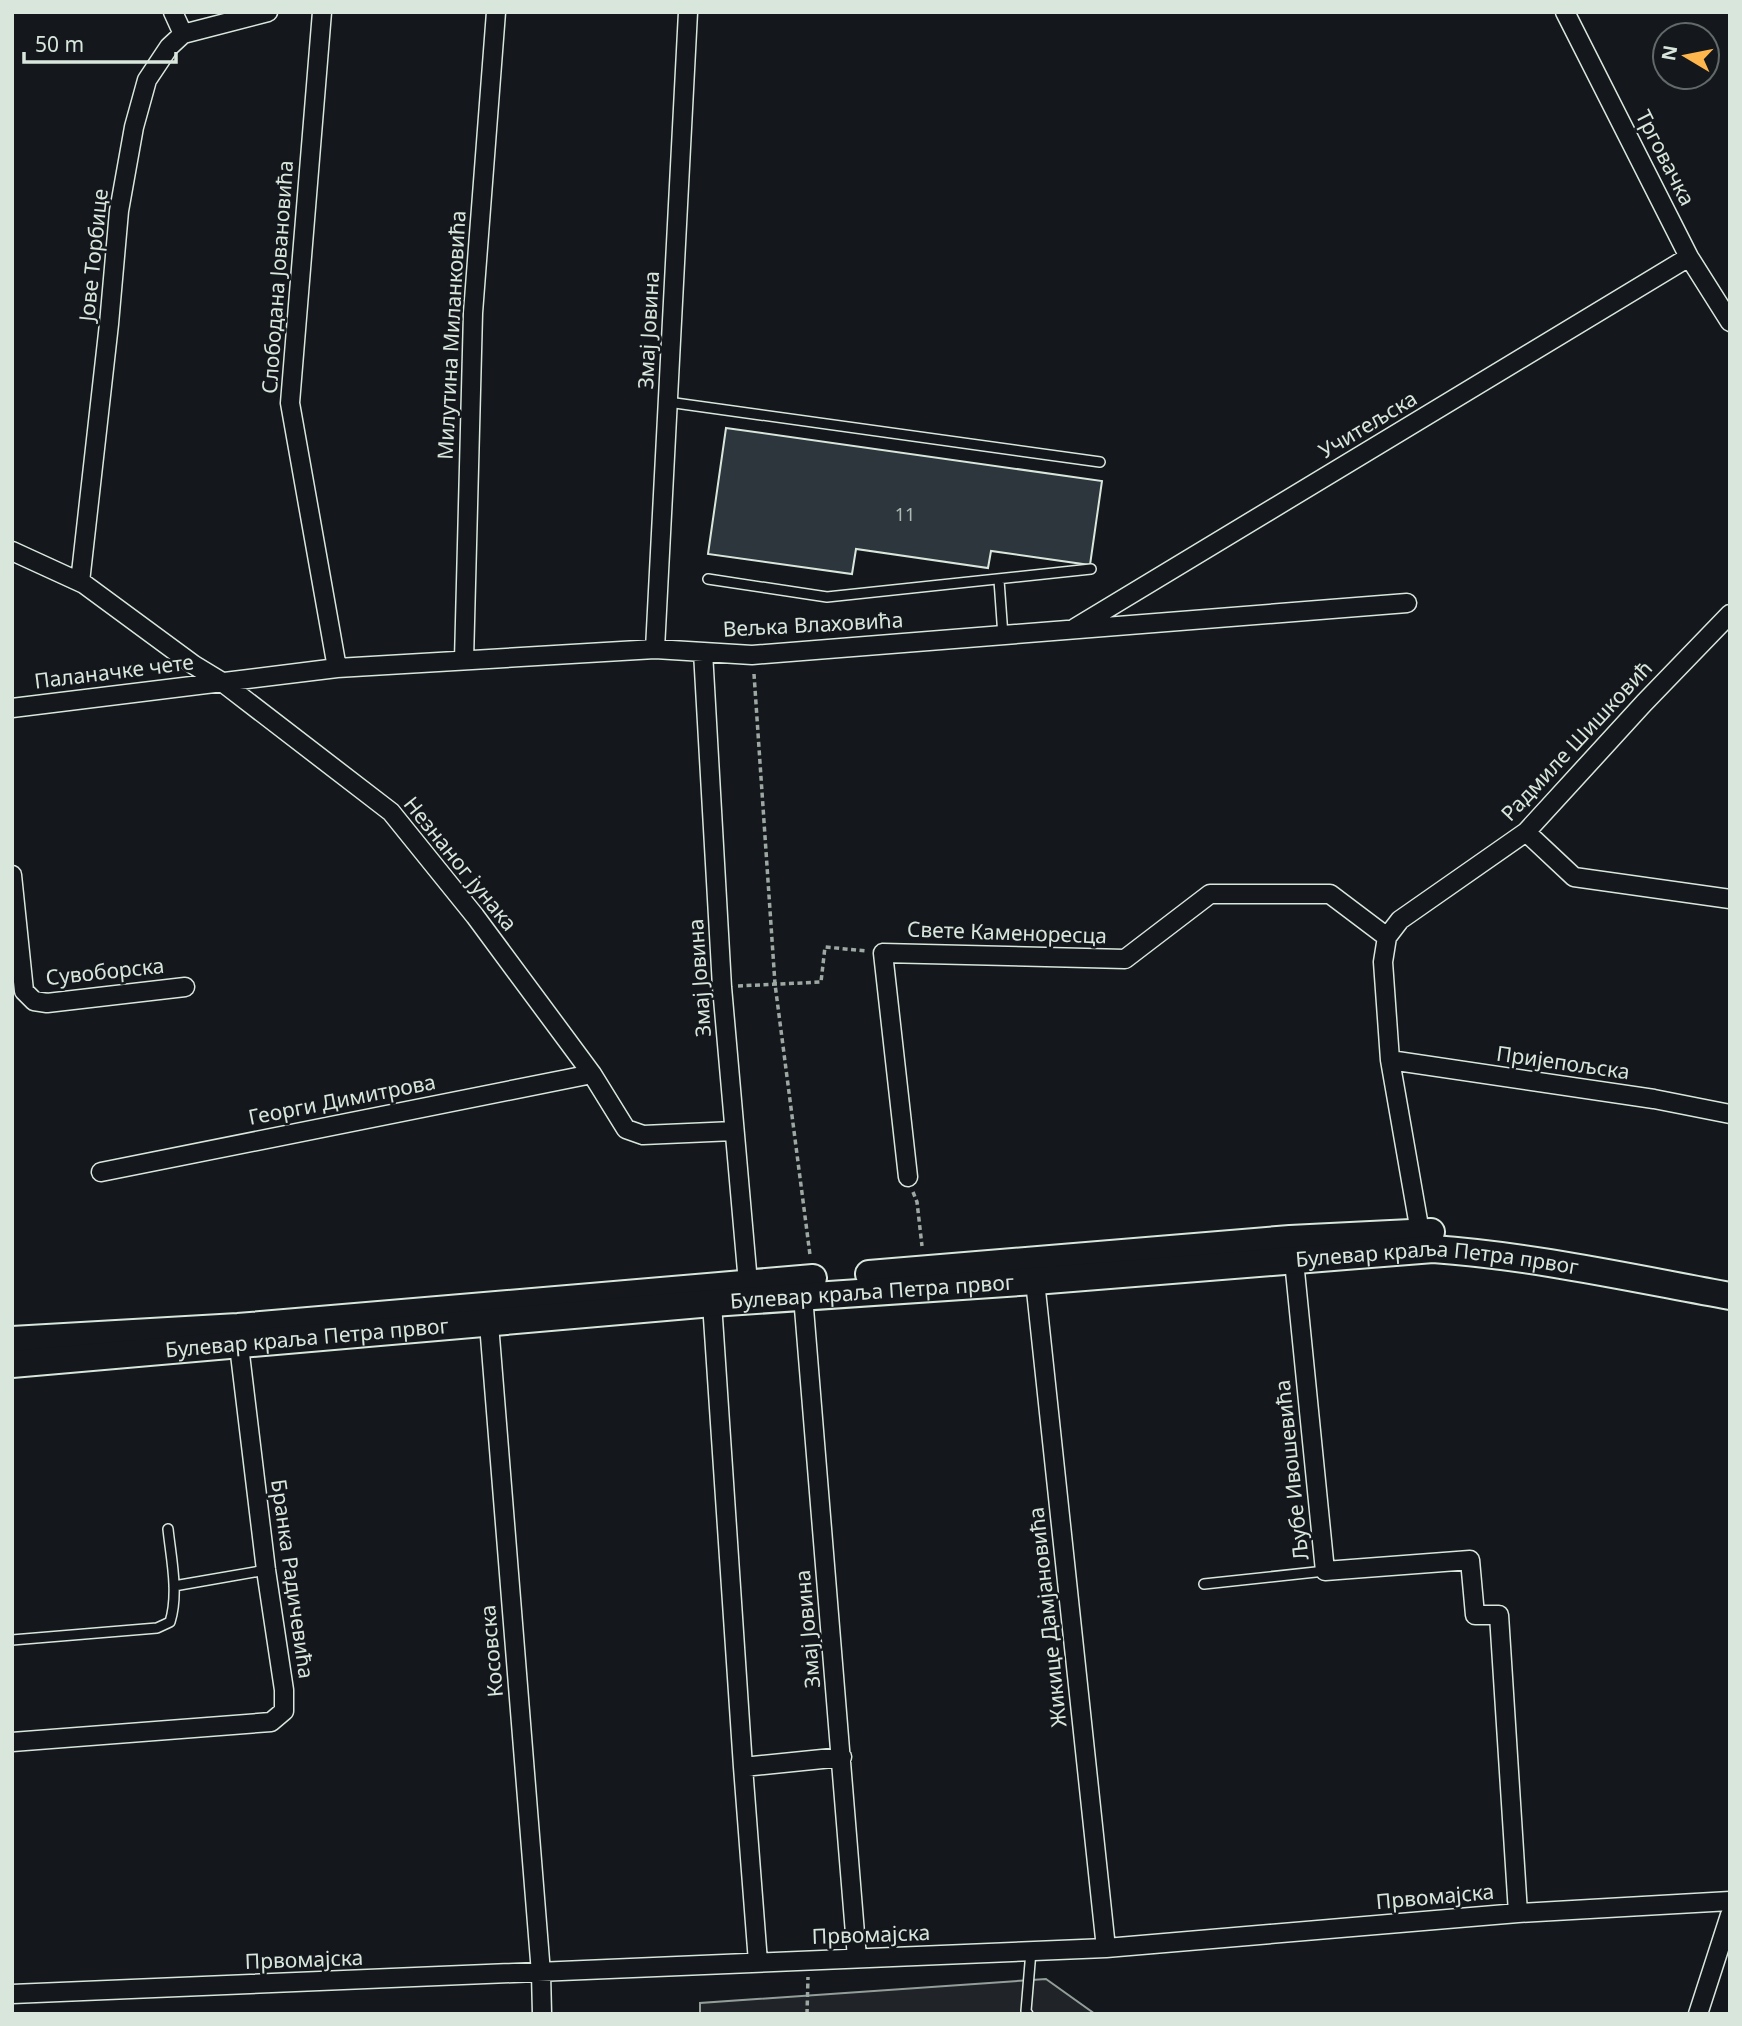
<svg xmlns="http://www.w3.org/2000/svg" width="1742" height="2026" font-family="'Noto Sans',sans-serif">
<rect width="100%" height="100%" fill="#14181c"/>
<path fill="#202428" stroke="#939e99" stroke-width="2" d="M1046,1979l49,35h-395v-11z"/>
<path fill="#2c363c" stroke="#d8e6dc" stroke-width="2" d="M726,428l376,53 -12,84 -99,-14 -3,17 -132,-19 -4,25 -144,-20z"/>
<g fill="none" stroke-linecap="round" stroke-linejoin="round">
<g stroke="#d8e6dc" stroke-width="12">
<path id="service" d="M668,402l432,60
M708,579l119,18 264,-28
M999,580l4,56
M1204,1584l121,-13
M174,1586l92,-16
M12,1640l145,-12 13,-6c9,-29 1,-64 -2,-93
M1028,2014l-2,-3 5,-60"/>
</g>
<g stroke="#d8e6dc" stroke-width="21">
<path id="minor" d="M173,12l10,22
M322,12l-32,391 47,265
M1565,12l124,245 41,65
M12,551l72,33 110,81 28,17 169,130 84,104 117,158 34,55 17,6 91,-4
M80,582l29,-258 10,-113 15,-84 13,-47 22,-33 14,-13 85,-22
M1075,628l614,-371
M655,649l33,-637
M703,652l19,335 27,307
M464,660l9,-347 23,-301
M12,708l325,-40 318,-19 97,6 655,-52
M1526,832l48,45 156,22
M12,875l12,116 10,10 13,2 138,-16
M1390,1060l264,39 76,15
M101,1172l491,-98
M908,1177l-25,-224 242,6 85,-65h120l57,43
M1420,1232l-30,-172 -7,-98 4,-25 13,-17 126,-88 118,-129 86,-89
M1294,1261l31,310 145,-11 5,55h24l19,298
M1035,1281l71,667
M803,1296l54,662
M712,1303l31,464 15,195
M489,1324l52,649 1,41
M12,1742l259,-20 13,-11v-21l-18,-120 -27,-224
M743,1767l99,-10
M12,1994l1094,-46 412,-35 212,-12
M1698,2014l32,-99"/>
</g>
<g stroke="#d8e6dc" stroke-width="30">
<g id="secondary">
<path d="M869,1274l421,-35 141,-7"/>
<path d="M12,1340l226,-13 575,-49"/>
<path id="s1" d="M12,1364l700,-61 323,-22 398,-32c99,7 198,29 297,47"/>
</g>
</g>
<path stroke="#9da8a2" stroke-width="3.5" stroke-dasharray="5 3.5" stroke-linecap="butt" d="M754,674l21,310 35,271
M738,986l83,-4 4,-35 42,4
M913,1192l4,10 5,44
M807,2014l1,-37"/>
<use href="#service" stroke="#14181c" stroke-width="9"/>
<use href="#minor" stroke="#14181c" stroke-width="18"/>
<use href="#secondary" stroke="#14181c" stroke-width="26"/>
</g>
<g text-anchor="middle" stroke-width="5" stroke-linejoin="round" paint-order="stroke">
<g font-size="18" fill="#adbab4">
<text x="905" y="521">11</text>
</g>
<g font-size="21" fill="#d8e6dc" stroke="#14181c">
<text transform="translate(1665 158) rotate(63)" y="7">Трговачка</text>
<text transform="translate(94 255) rotate(-84)" y="7">Јове Торбице</text>
<text transform="translate(278 277) rotate(-86)" y="7">Слободана Јовановића</text>
<text transform="translate(649 330) rotate(-87)" y="7">Змај Јовина</text>
<text transform="translate(452 335) rotate(-87)" y="7">Милутина Миланковића</text>
<text transform="translate(1368 425) rotate(-31)" y="7">Учитељска</text>
<text transform="translate(813 625) rotate(-3)" y="7">Вељка Влаховића</text>
<text transform="translate(114 672) rotate(-7)" y="7">Паланачке чете</text>
<text transform="translate(1577 741) rotate(-47)" y="7">Радмиле Шишковић</text>
<text transform="translate(460 864) rotate(51)" y="7">Незнаног јунака</text>
<text transform="translate(1007 933) rotate(2)" y="7">Свете Каменоресца</text>
<text transform="translate(105 972) rotate(-6)" y="7">Сувоборска</text>
<text transform="translate(700 978) rotate(-94)" y="7">Змај Јовина</text>
<text transform="translate(1563 1063) rotate(8)" y="7">Пријепољска</text>
<text transform="translate(342 1100) rotate(-11)" y="7">Георги Димитрова</text>
<text dy="7" stroke="none"><textPath href="#s1" startOffset="1430">Булевар краља Петра првог</textPath></text>
<text dy="7" stroke="none"><textPath href="#s1" startOffset="863">Булевар краља Петра првог</textPath></text>
<text dy="7" stroke="none"><textPath href="#s1" startOffset="296">Булевар краља Петра првог</textPath></text>
<text transform="translate(1292 1470) rotate(-96)" y="7">Љубе Ивошевића</text>
<text transform="translate(292 1579) rotate(82)" y="7">Бранка Радичевића</text>
<text transform="translate(1048 1617) rotate(-96)" y="7">Жикице Дамјановића</text>
<text transform="translate(808 1629) rotate(-95)" y="7">Змај Јовина</text>
<text transform="translate(492 1651) rotate(-95)" y="7">Косовска</text>
<text transform="translate(1435 1897) rotate(-5)" y="7">Првомајска</text>
<text transform="translate(871 1935) rotate(-2)" y="7">Првомајска</text>
<text transform="translate(304 1960) rotate(-2)" y="7">Првомајска</text>
</g>
</g>
<rect width="1742" height="2026" fill="none" stroke="#d8e6dc" stroke-width="28"/>
<g transform="translate(1686 56) rotate(280)"><circle r="33" fill="#14181c" stroke="#626a69" stroke-width="2"/>
<path d="M0-5L12 26L0 18L-12 26Z" fill="#ffb74d"/>
<text y="-10" font-size="19" font-weight="bold" text-anchor="middle" fill="#d8e6dc">N</text>
</g>
<path d="M24 52v10h152v-10" fill="none" stroke="#d8e6dc" stroke-width="3.5"/>
<text x="35" y="52" font-size="21" fill="#d8e6dc" stroke="#14181c" stroke-width="5" paint-order="stroke">50 m</text>
</svg>
